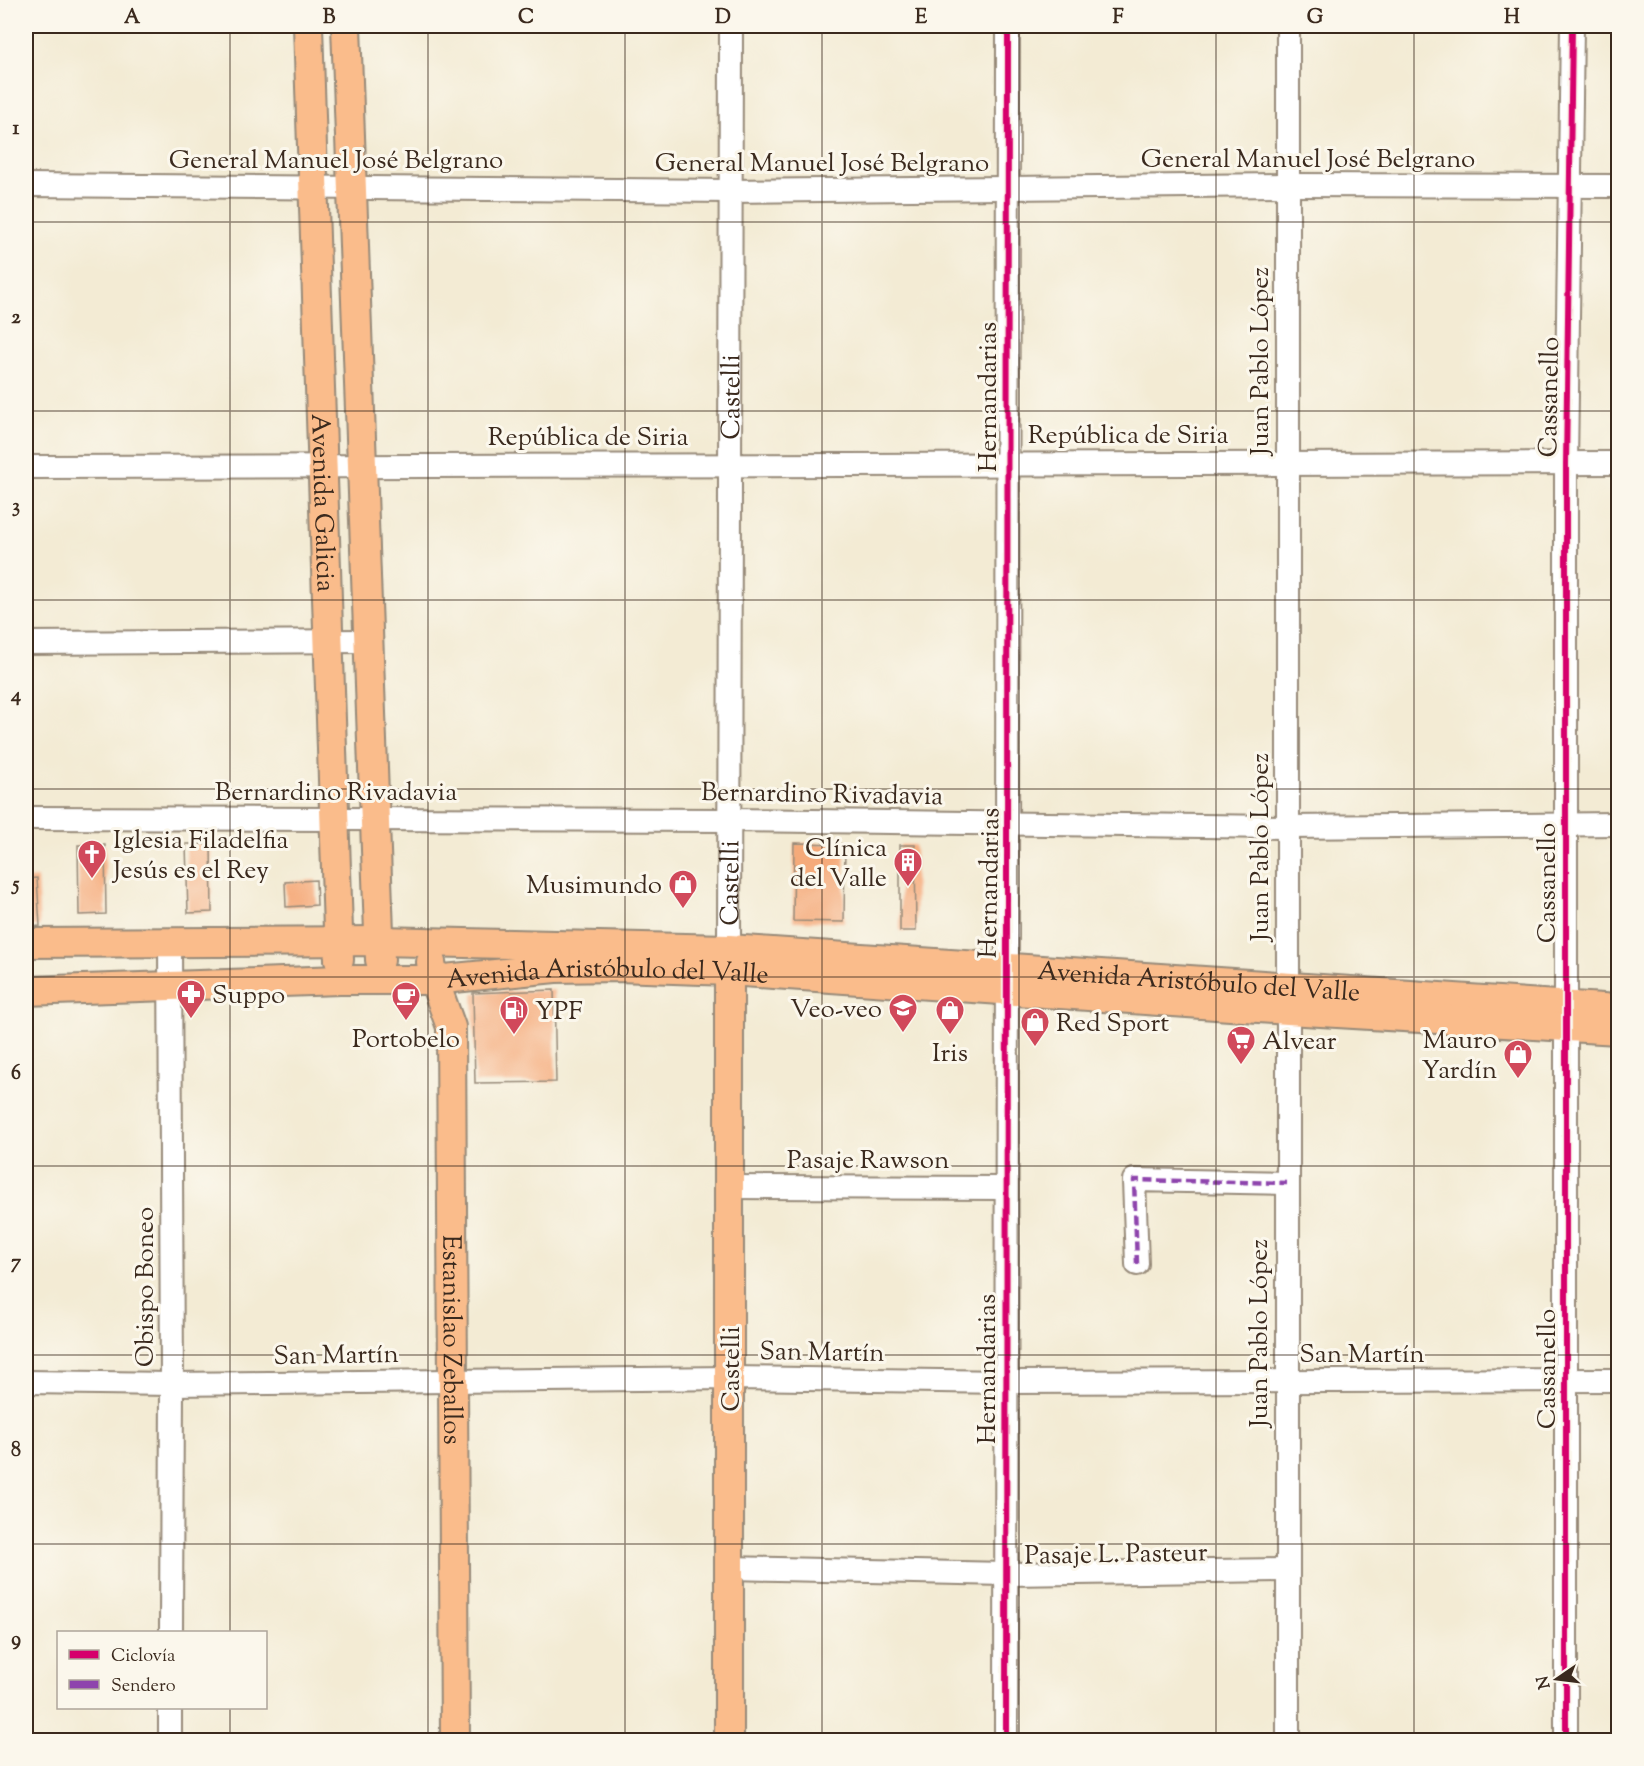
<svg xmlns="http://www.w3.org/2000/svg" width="1644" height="1766" font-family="'Sorts Mill Goudy',serif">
<rect width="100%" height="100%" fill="#fbf7ec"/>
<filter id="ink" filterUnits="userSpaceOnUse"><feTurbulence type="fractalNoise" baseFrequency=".0167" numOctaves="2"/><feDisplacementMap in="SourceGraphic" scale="12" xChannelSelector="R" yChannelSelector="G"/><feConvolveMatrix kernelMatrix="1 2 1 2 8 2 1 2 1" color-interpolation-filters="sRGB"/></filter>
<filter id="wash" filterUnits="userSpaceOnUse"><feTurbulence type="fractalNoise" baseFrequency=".008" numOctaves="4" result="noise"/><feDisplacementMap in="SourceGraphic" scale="24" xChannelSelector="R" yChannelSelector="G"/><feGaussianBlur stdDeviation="1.35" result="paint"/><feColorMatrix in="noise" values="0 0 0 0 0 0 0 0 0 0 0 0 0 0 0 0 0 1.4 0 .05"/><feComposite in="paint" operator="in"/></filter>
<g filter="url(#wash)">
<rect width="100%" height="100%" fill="#f3ebd4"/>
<g id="blocks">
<path fill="#f5aa7a" d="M794,843l51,1 -1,78 -51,-1z
M186,844h25l1,68 -24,1z
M78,845h27l1,69 -27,1z
M900,845h15l1,86h-16z
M37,878l3,48 -14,1v-48z
M316,880l1,25 -31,2 -1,-25z
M554,990l2,92 -81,1 -2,-90z"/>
</g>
</g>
<g filter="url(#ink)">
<use href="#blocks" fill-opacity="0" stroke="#978a79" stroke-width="1.5"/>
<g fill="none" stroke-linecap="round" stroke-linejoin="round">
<g stroke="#978a79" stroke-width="26">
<g id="minor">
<path d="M1288,26v1714"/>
<path d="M26,185l705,6 557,-6 330,1"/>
<path d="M26,467l1592,-4"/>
<path d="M26,643l342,-2"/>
<path d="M26,818l703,2 558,7 331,-3"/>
<path d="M170,941l2,443 -1,248"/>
<path id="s1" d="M729,949l2,-923"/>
<path d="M729,1187l277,1"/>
<path d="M1137,1264l-3,-84 153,3"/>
<path d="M26,1382l146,2 558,-6 276,4 612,-2"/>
<path d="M730,1568l276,6 281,-4"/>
<path d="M170,1740v-32"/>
<path d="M1006,1740l2,-1714"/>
<path d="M1566,1740v-1275l6,-439"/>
</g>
</g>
<g stroke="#978a79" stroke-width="32">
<g id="major">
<path id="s2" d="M308,26l31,934"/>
<path d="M346,26l34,934"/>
<path id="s3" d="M26,943l354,-2 349,8 889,60"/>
<path id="s4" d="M431,962l3,18 17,47 4,713"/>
<path id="s5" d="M26,991l314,-11h94l121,-12 63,-1 111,4 559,39 330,20"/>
<path d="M729,1740v-786"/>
</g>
</g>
<use href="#minor" stroke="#fff" stroke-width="22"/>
<use href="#major" stroke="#fabc8b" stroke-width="28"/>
<path stroke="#8e44ad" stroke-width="4.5" stroke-dasharray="9 4.5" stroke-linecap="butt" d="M1137,1264l-3,-84 153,3"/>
<g stroke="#fbf7ec" stroke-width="10">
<path id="cycleway" d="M1006,1740l2,-1714
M1566,1740v-1275l6,-439"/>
</g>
<use href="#cycleway" stroke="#d6006c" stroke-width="6"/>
</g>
</g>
<path fill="none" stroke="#3b2a1e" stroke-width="1.5" stroke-opacity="0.55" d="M230,26v1606M428,26v1714M625,26v1714M822,26v1714M1019,26v1714M1216,26v1714M1414,26v1714M26,222h1592M26,411h1592M26,600h1592M26,789h1592M26,977h1592M26,1166h1592M26,1355h1592M26,1544h1592M230,1708v32"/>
<defs>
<g id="church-pin" transform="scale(1.5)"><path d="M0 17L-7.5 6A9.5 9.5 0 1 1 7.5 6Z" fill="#d1495b" stroke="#fbf7ec"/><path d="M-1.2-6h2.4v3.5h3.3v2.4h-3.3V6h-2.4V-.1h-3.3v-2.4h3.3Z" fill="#fff"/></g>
<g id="building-pin" transform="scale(1.5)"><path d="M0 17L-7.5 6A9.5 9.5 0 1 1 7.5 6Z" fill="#d1495b" stroke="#fbf7ec"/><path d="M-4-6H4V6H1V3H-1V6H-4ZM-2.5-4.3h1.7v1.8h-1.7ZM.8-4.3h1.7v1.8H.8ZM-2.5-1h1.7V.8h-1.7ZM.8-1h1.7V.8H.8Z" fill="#fff"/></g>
<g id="shop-pin" transform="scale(1.5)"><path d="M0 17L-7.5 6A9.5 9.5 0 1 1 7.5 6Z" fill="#d1495b" stroke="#fbf7ec"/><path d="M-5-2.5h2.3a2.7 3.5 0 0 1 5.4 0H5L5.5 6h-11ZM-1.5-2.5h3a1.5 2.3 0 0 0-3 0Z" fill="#fff"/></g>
<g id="pharmacy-pin" transform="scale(1.5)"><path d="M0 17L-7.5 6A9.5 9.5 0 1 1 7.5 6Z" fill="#d1495b" stroke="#fbf7ec"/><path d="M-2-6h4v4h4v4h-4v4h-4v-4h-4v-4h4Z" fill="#fff"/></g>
<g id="cafe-pin" transform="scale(1.5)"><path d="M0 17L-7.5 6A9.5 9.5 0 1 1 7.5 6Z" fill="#d1495b" stroke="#fbf7ec"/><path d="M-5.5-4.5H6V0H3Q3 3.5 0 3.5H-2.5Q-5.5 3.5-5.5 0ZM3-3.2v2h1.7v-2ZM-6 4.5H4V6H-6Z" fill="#fff"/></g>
<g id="school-pin" transform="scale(1.5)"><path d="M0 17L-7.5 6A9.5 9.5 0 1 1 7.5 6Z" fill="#d1495b" stroke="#fbf7ec"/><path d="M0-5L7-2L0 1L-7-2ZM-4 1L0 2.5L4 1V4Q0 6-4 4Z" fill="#fff"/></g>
<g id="fuel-pin" transform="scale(1.5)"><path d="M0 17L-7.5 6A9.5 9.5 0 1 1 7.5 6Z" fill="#d1495b" stroke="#fbf7ec"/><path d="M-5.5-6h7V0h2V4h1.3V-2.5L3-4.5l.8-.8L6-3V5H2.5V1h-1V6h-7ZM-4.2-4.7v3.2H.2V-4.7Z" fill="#fff"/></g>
<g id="supermarket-pin" transform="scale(1.5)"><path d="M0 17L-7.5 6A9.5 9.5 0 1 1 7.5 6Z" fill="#d1495b" stroke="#fbf7ec"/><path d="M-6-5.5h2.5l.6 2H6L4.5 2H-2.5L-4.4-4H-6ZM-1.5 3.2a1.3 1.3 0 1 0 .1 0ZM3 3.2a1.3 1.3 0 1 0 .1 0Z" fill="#fff"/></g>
</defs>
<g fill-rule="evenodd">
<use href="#church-pin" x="92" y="854"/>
<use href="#building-pin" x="908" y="862"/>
<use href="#shop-pin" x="683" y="884"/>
<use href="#pharmacy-pin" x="191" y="994"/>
<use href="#cafe-pin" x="406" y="996"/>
<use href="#school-pin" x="903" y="1008"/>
<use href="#fuel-pin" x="514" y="1010"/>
<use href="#shop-pin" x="950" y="1010"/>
<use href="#shop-pin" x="1035" y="1022"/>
<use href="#supermarket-pin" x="1241" y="1040"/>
<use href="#shop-pin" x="1518" y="1054"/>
</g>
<g text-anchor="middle" stroke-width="6" stroke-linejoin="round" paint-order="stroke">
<g font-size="26" fill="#3b2a1e" stroke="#fbf7ec">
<text x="1308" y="167">General Manuel José Belgrano</text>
<text x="336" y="168">General Manuel José Belgrano</text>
<text x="822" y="171">General Manuel José Belgrano</text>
<text transform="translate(1259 361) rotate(-90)" y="9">Juan Pablo López</text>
<text dy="9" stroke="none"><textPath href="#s1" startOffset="552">Castelli</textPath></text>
<text transform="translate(987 397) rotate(-90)" y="9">Hernandarias</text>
<text transform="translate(1548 397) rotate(-89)" y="9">Cassanello</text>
<text x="1128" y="443">República de Siria</text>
<text x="588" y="445">República de Siria</text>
<text dy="9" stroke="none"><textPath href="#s2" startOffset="477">Avenida Galicia</textPath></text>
<text x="336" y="800">Bernardino Rivadavia</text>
<text transform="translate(822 793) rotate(1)" y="9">Bernardino Rivadavia</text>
<text transform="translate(1259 847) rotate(-90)" y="9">Juan Pablo López</text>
<text dy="9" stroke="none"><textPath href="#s1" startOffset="66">Castelli</textPath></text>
<text transform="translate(988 883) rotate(-89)" y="9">Hernandarias</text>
<text transform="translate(1546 883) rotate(-90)" y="9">Cassanello</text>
<text dy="9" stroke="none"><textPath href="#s5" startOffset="582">Avenida Aristóbulo del Valle</textPath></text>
<text dy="9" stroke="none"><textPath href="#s3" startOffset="1174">Avenida Aristóbulo del Valle</textPath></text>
<text x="868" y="1168">Pasaje Rawson</text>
<text transform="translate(144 1287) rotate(-90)" y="9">Obispo Boneo</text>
<text transform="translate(1258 1333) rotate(-90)" y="9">Juan Pablo López</text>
<text dy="9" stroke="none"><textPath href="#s4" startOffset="381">Estanislao Zeballos</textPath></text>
<text transform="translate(822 1351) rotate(1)" y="9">San Martín</text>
<text x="1362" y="1362">San Martín</text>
<text transform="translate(336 1354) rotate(-1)" y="9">San Martín</text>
<text transform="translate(730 1369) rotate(-90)" y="9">Castelli</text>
<text transform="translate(986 1369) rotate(-90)" y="9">Hernandarias</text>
<text transform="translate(1546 1369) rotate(-90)" y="9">Cassanello</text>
<text transform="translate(1116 1553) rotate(-1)" y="9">Pasaje L. Pasteur</text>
</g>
<g font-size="26" fill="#3b2a1e" stroke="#fbf7ec" text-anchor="start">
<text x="113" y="848">Iglesia Filadelfia<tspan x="113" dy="30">Jesús es el Rey</tspan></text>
<text x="887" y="856" text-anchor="end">Clínica<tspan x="887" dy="30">del Valle</tspan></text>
<text x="662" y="893" text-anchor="end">Musimundo</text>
<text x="212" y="1003">Suppo</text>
<text x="882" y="1017" text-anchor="end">Veo-veo</text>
<text x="535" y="1019">YPF</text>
<text x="1056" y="1031">Red Sport</text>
<text x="406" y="1047" text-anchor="middle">Portobelo</text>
<text x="1497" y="1048" text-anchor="end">Mauro<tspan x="1497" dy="30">Yardín</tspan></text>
<text x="1262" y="1049">Alvear</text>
<text x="950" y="1061" text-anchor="middle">Iris</text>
</g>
</g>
<rect width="1644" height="1766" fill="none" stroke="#fbf7ec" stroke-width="66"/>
<rect x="57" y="1631" width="210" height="78" fill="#fbf7ec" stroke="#aea59a" stroke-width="1.5"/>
<rect x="69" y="1650" width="30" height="9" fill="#d6006c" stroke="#aea59a" stroke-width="1.5"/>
<text x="111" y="1661" font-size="18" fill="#3b2a1e">Ciclovía</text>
<rect x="69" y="1680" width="30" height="9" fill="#8e44ad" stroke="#aea59a" stroke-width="1.5"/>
<text x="111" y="1691" font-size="18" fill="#3b2a1e">Sendero</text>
<g transform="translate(1557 1679) rotate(256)" stroke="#fbf7ec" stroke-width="4.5" paint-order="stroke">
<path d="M0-4.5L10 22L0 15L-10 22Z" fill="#3b2a1e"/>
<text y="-9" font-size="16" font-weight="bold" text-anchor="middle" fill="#3b2a1e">N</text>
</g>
<rect x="33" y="33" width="1578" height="1700" fill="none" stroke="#3b2a1e" stroke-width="2"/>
<g font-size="20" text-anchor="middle" font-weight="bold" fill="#3b2a1e">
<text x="132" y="23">A</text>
<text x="329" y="23">B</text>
<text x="526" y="23">C</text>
<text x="723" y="23">D</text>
<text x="921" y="23">E</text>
<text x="1118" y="23">F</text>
<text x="1315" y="23">G</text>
<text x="1512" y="23">H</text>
<text x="16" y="134">1</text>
<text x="16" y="323">2</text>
<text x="16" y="512">3</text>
<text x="16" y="701">4</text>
<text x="16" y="890">5</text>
<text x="16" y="1079">6</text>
<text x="16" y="1268">7</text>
<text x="16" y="1456">8</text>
<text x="16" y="1645">9</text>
</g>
</svg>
